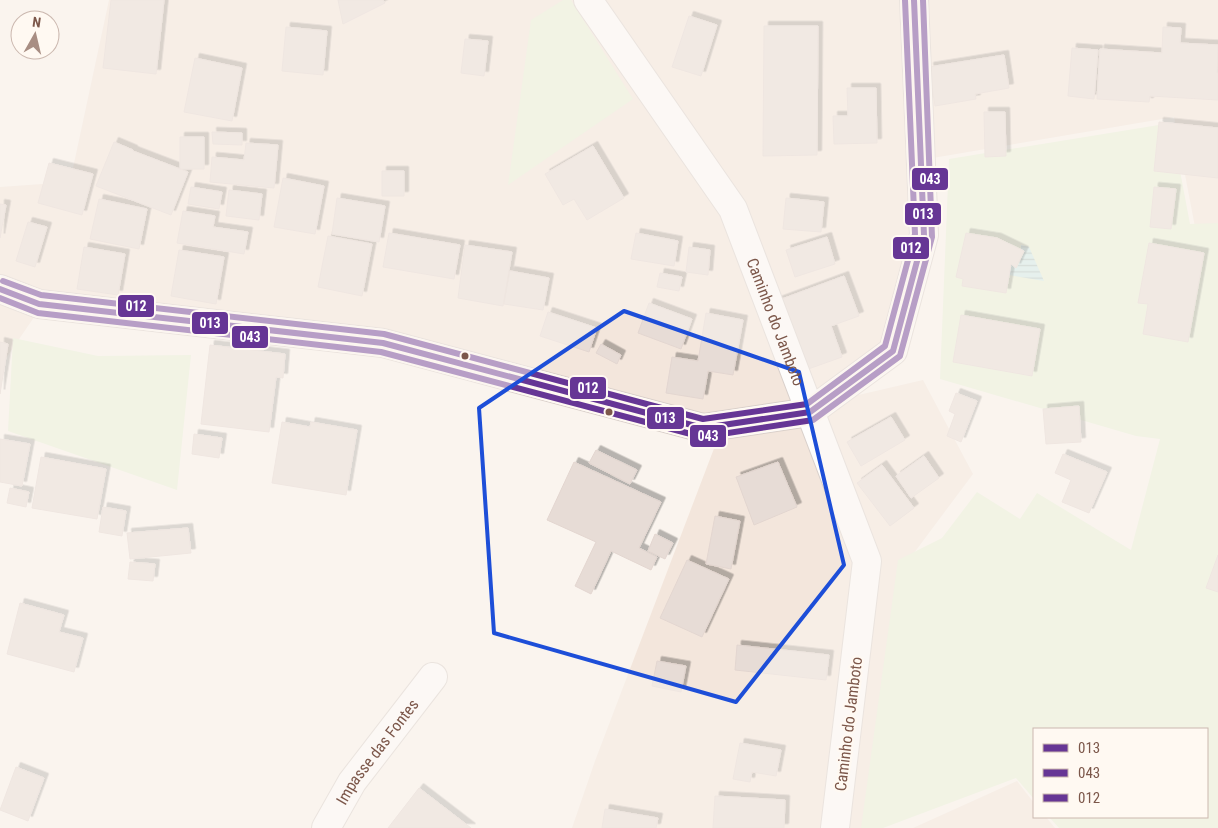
<svg xmlns="http://www.w3.org/2000/svg" width="1218" height="828" font-family="'Roboto Condensed',sans-serif">
<defs>
<pattern id="water-rules" width="6" height="5" patternUnits="userSpaceOnUse" patternTransform="scale(1.25)"><rect width="6" height="5" fill="#cfeceb"/><path d="M0 2.5h6" fill="none" stroke="#adc2c0"/></pattern>
<filter id="shadow"><feDropShadow dx="4.5" dy="-4.5" stdDeviation="0" flood-color="#0004"/></filter>
</defs>
<rect width="100%" height="100%" fill="#faf4ee"/>
<path fill="#f3e6dc" d="M109,0h1109v225l-23,2 -21,-110 -253,43 -1,72 -28,111 -72,54 -110,26 -357,-98 -312,-18 -41,60v-180l70,-5z
M923,380l50,94 -71,95 -36,259h-294l23,-67 123,-323 76,-28z
M1017,781l17,22v14h12l9,11h-142z"/>
<path fill="#e8f1d8" d="M563,0h8l62,99 -125,86 23,-165z
M1171,123l19,101 28,-1v605h-159l-10,-11h158v-88h-173v70l-18,-21 -133,50h-22l37,-268 44,-22 35,-46 43,27 17,-26 94,57 29,-111 -24,-3 -196,-57 9,-220z
M13,338l85,18 93,-1 -14,135 -169,-59z"/>
<path fill="url(#water-rules)" d="M1021,245l8,2 15,34 -35,-6 2,-11 6,3 7,-15 -3,-3z"/>
<path fill="#e7dcd6" stroke="#e3d6d0" filter="url(#shadow)" d="M111,0h53l-8,74 -53,-6z
M338,0h45l2,3 -42,21z
M689,16l28,9 -16,51 -29,-9z
M764,26h54l-1,129 -54,1z
M286,27l41,4 -4,44 -41,-4z
M1163,27l18,1 -1,15 38,2 -1,28h1v27l-68,-4 -1,6 -52,-3 3,-50 62,4z
M465,39l23,2 -4,35 -23,-3z
M1072,48l26,2 -4,49 -26,-3z
M1004,55l5,33 -34,6 1,5 -41,7 -6,-39z
M195,58l47,10 -10,53 -48,-9z
M847,88h29l1,55 -43,1 -1,-28h15z
M984,112h21l1,44 -21,1z
M1159,122l59,6v50l-64,-7z
M212,132l30,1v12l-29,-1z
M180,137h24v32h-24z
M114,142l19,8v1l55,21 -17,43 -75,-29z
M246,143l32,2 -4,43 -64,-6 2,-25 32,3z
M593,146l31,52 -37,22 -13,-21 -11,6 -18,-31z
M49,163l44,11 -11,41 -44,-12z
M382,171h22v25h-22z
M283,178l41,8 -9,48 -41,-7z
M191,187l31,5 -3,17 -31,-5z
M1154,187l22,2 -5,40 -21,-2z
M229,190l33,4 -3,26 -33,-4z
M337,198l48,8 -6,36 -47,-8z
M786,198l38,4 -3,30 -38,-3z
M99,199l48,10 -8,40 -49,-10z
M0,204l6,1 -6,33z
M183,211l32,5 -2,11 35,5 -4,22 -67,-11z
M28,222l19,5 -12,40 -19,-6z
M389,233l71,12 -6,34 -71,-12z
M636,233l42,8 -4,25 -43,-7z
M966,233l31,5 27,13 -8,17 -5,-4 -5,29 -44,-7 1,-7 -7,-2z
M328,236l44,8 -10,52 -44,-9z
M827,237l8,27 -40,13 -9,-27z
M1149,243l55,10 -16,89 -45,-8 5,-30 -10,-1z
M465,245l47,7 -9,54 -45,-8z
M84,247l41,7 -7,41 -41,-6z
M689,247l21,3 -2,25 -22,-3z
M179,250l45,7 -8,47 -45,-8z
M510,271l39,7 -6,32 -39,-6z
M660,273l22,4 -3,14 -22,-4z
M844,276l15,40 -28,10 11,31 -45,16 -26,-70z
M649,303l43,16 -11,30 -43,-16z
M548,312l49,16 -8,24 -49,-16z
M706,313l37,7 -10,55 -25,-4 -5,28 -37,-6 6,-36 26,4z
M961,315l79,14 -8,47 -79,-14z
M0,342l8,2 -8,50z
M601,344l20,11 -4,9 -21,-11z
M210,345l75,9 -2,24 -7,-1 -7,55 -68,-8z
M956,393l21,8 -16,41 -14,-6 8,-22 -6,-3z
M1079,406l2,36 -35,2 -3,-35z
M891,417l14,23 -44,26 -14,-24z
M282,422l28,5 1,-5 46,8 -11,65 -74,-12z
M194,434l28,4 -3,20 -27,-4z
M0,439l30,5 -8,42 -22,-4z
M596,450l41,20 -7,14 -41,-21z
M1063,454l44,18 -18,41 -27,-11 9,-22 -16,-7z
M924,456l15,22 -28,20 -15,-22z
M41,457l65,12 -9,50 -65,-11z
M574,462l87,40 -22,46 18,9 -6,13 -40,-19 -20,43 -16,-8 21,-44 -49,-22z
M778,462l19,45 -43,18 -18,-48z
M882,465l32,43 -24,18 -33,-43z
M10,488l19,4 -3,15 -19,-4z
M103,507l23,4 -4,25 -23,-4z
M715,516l25,5 -9,48 -25,-5z
M188,528l3,25 -61,6 -3,-26z
M655,534l18,9 -8,16 -17,-8z
M1218,555v37l-12,-4z
M687,560l42,19 -27,58 -42,-19z
M130,562l25,2 -2,17 -25,-2z
M20,603l44,12 -5,17 24,6 -9,34 -67,-18z
M737,645l92,10 -3,25 -91,-10z
M657,661l29,5 -5,26 -29,-6z
M740,743l41,7 -5,26 -24,-4 -2,10 -17,-3z
M16,767l28,11 -16,43 -28,-11z
M419,788l52,40h-83z
M715,796l70,4 -1,28h-71z
M605,809l53,9 -2,10h-54z"/>
<g fill="none" stroke-linecap="round" stroke-linejoin="round">
<g stroke="#d9d0cb" stroke-width="30">
<g id="minor">
<path id="s1" d="M588,0l145,209 134,352 -32,267"/>
<path id="s2" d="M326,828l26,-46 81,-105"/>
</g>
</g>
<g stroke="#dad0ca" stroke-width="30">
<path id="secondary" d="M0,289l39,15 344,39 320,85 107,-16 83,-61 31,-116 -10,-235"/>
</g>
<use href="#minor" stroke="#fefdfc" stroke-width="28"/>
<use href="#secondary" stroke="#fefdfc" stroke-width="28"/>
<g stroke="#fff9f2" stroke-width="10">
<path id="bus-1" d="M0,289l39,15 344,39 320,85 107,-16 83,-61 31,-116 -10,-235"/>
</g>
<g stroke="#fff9f2" stroke-width="10">
<path id="bus-2" d="M0,298l38,15 343,39 321,85 111,-17 87,-64 32,-119 -9,-237"/>
</g>
<g stroke="#fff9f2" stroke-width="10">
<path id="bus-3" d="M3,281l38,14 343,39 319,85 104,-15 78,-58 30,-112 -10,-234"/>
</g>
<use href="#bus-1" stroke="#663695" stroke-width="6"/>
<use href="#bus-2" stroke="#663695" stroke-width="6"/>
<use href="#bus-3" stroke="#663695" stroke-width="6"/>
</g>
<path d="M0 0H1218V828H0ZM624,311l175,61 45,193 -108,137 -242,-69 -15,-225z" fill="#faf4ee" fill-opacity=".55" fill-rule="evenodd"/>
<path fill="none" stroke="#1d4ed8" stroke-width="4" stroke-linejoin="round" d="M624,311l175,61 45,193 -108,137 -242,-69 -15,-225z"/>
<g fill="#7c574a" stroke="#fff9f2" stroke-width="2">
<circle cx="465" cy="356" r="4.5"/>
<circle cx="609" cy="412" r="4.5"/>
</g>
<g text-anchor="middle" stroke-width="4.5" stroke-linejoin="round" paint-order="stroke">
<g font-size="16" fill="#7c574a" stroke="#fff9f2">
<text dy="6" stroke="none"><textPath href="#s1" startOffset="375">Caminho do Jamboto</textPath></text>
<text transform="translate(848 724) rotate(-83)" y="6">Caminho do Jamboto</text>
<text dy="6" stroke="none"><textPath href="#s2" startOffset="92">Impasse das Fontes</textPath></text>
</g>
</g>
<g stroke="#fff9f2" stroke-width="2">
<rect x="911" y="167" width="38" height="24" rx="5" fill="#663695"/>
<rect x="904" y="202" width="38" height="24" rx="5" fill="#663695"/>
<rect x="892" y="236" width="38" height="24" rx="5" fill="#663695"/>
<rect x="117" y="294" width="38" height="24" rx="5" fill="#663695"/>
<rect x="191" y="311" width="38" height="24" rx="5" fill="#663695"/>
<rect x="231" y="325" width="38" height="24" rx="5" fill="#663695"/>
<rect x="569" y="376" width="38" height="24" rx="5" fill="#663695"/>
<rect x="646" y="406" width="39" height="24" rx="5" fill="#663695"/>
<rect x="689" y="424" width="38" height="24" rx="5" fill="#663695"/>
</g>
<g font-size="14" text-anchor="middle" font-weight="bold" fill="#fff">
<text x="930" y="184">043</text>
<text x="923" y="219">013</text>
<text x="911" y="253">012</text>
<text x="136" y="311">012</text>
<text x="210" y="328">013</text>
<text x="250" y="342">043</text>
<text x="588" y="393">012</text>
<text x="665" y="423">013</text>
<text x="708" y="441">043</text>
</g>
<rect x="1033" y="728" width="175" height="90" fill="#fff9f2" stroke="#cbb8af"/>
<rect x="1043" y="744" width="25" height="8" fill="#663695" stroke="#cbb8af"/>
<text x="1078" y="753" font-size="15" fill="#7c574a">013</text>
<rect x="1043" y="769" width="25" height="8" fill="#663695" stroke="#cbb8af"/>
<text x="1078" y="778" font-size="15" fill="#7c574a">043</text>
<rect x="1043" y="794" width="25" height="8" fill="#663695" stroke="#cbb8af"/>
<text x="1078" y="803" font-size="15" fill="#7c574a">012</text>
<g transform="translate(35 35) rotate(8)"><circle r="24" fill="#fff9f2" stroke="#cbb8af"/>
<path d="M0-4L9 19L0 12L-9 19Z" fill="#a88e83"/>
<text y="-8" font-size="14" font-weight="bold" text-anchor="middle" fill="#7c574a">N</text>
</g>
</svg>
